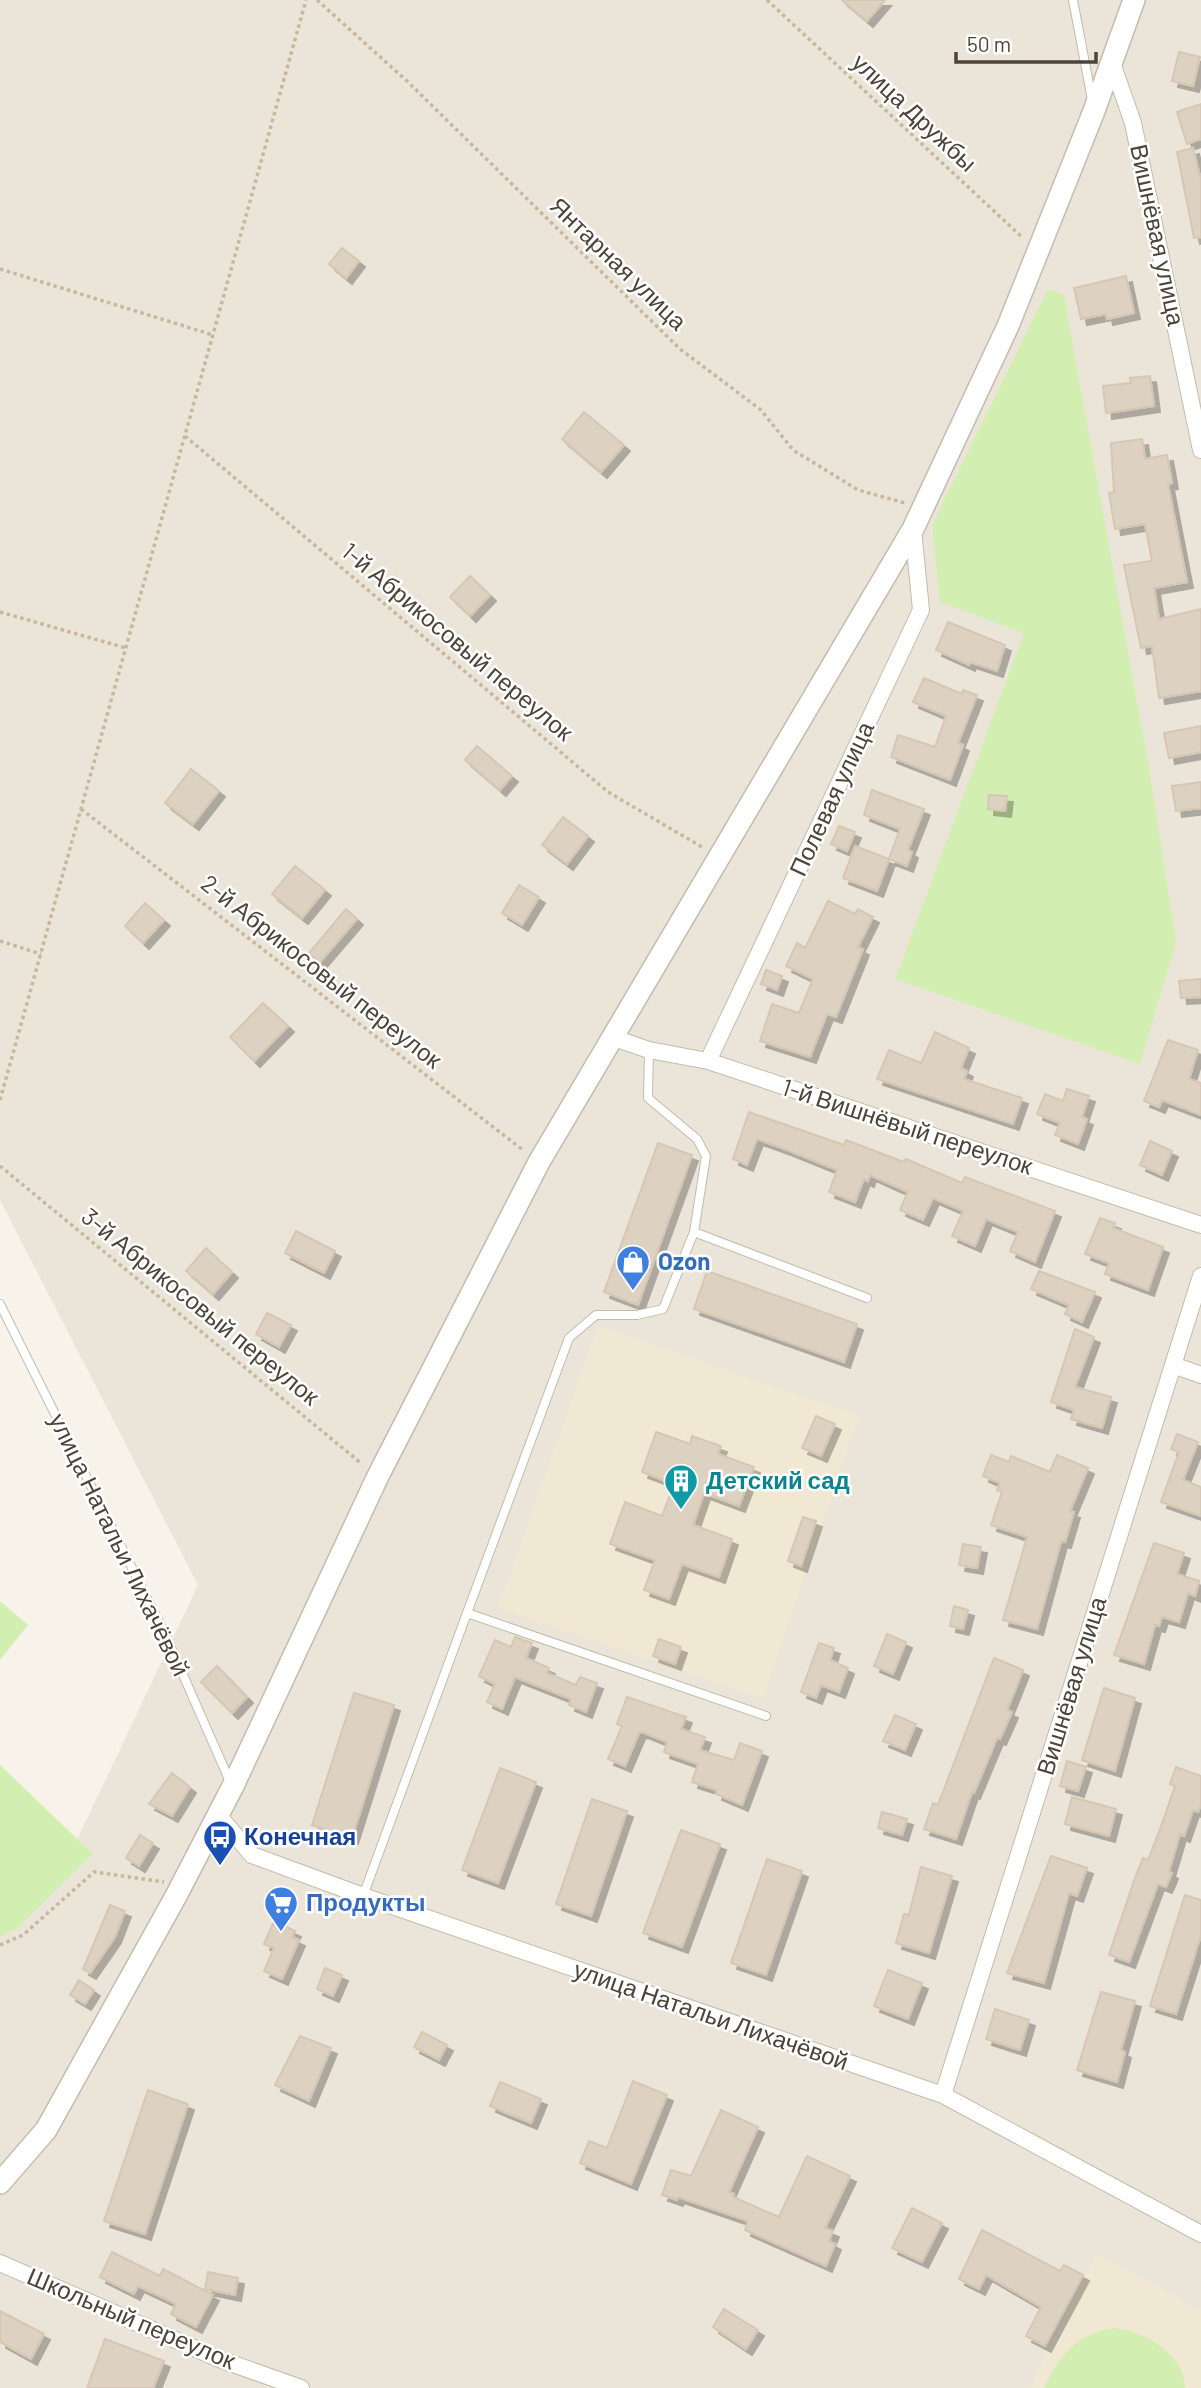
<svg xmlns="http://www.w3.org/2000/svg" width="1201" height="2388" font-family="Barlow,sans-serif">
<defs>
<filter id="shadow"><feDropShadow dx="6" dy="6" stdDeviation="0" flood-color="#0004"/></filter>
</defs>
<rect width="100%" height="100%" fill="#f7f3eb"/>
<path fill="#ebe5d9" d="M0,0h1201v2388h-1201v-518l64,-3 134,-282 -198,-385z"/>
<path fill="#f1e8d4" d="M598,1326l261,90 -96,282 -265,-90z
M1096,2253l105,57v78h-171z"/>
<path fill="#d3eeb1" d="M1048,289l16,6 86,479 26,168 -36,122 -245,-85 129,-346 -84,-31 -8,-77z
M0,1601l28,24 -28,35z
M0,1765l93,89 -77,75 -16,7z
M1113,2328c30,2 72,26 72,60h-141c15,-32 32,-54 69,-60z"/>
<path fill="#ddd2c2" stroke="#d5c7b2" stroke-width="2" filter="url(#shadow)" d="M842,0h43l-18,21z
M1179,52l21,5 -7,29 -21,-5z
M1201,104v35l-14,5 -10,-32z
M1193,148l8,33v56l-7,1 -17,-86z
M342,248l17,13 -13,17 -17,-14z
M1126,276l8,37 -27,6 -1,-5 -25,5 -7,-31z
M1150,376l4,30 -48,7 -3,-27 28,-3 -1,-5z
M584,412l40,33 -23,27 -39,-33z
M1142,439l3,20 22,-4 5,28 -4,1 19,98 -33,6 5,31 42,-10v82l-42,7 -7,-52 -11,2 -17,-83 28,-4 -7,-37 -30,5 -6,-36 5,-1 -3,-49z
M470,576l20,19 -20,21 -20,-19z
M948,622l57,23 -8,26 -27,-9 -1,3 -33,-15z
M924,678l38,16 1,-4 14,5 -19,48 5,2 -13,35 -59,-23 7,-22 37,12 11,-31 -33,-14z
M1201,726v26l-32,6 -5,-25z
M477,746l35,30 -12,14 -35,-30z
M191,769l28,22 -26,33 -28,-21z
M1201,782v26l-25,3 -4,-25z
M872,790l52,19 -16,41 4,2 -5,14 -18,-7 11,-30 -36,-14z
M989,795l18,1 -2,15 -17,-2z
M563,817l25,19 -21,28 -25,-19z
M839,826l16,6 -8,19 -16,-7z
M855,846l34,13 -12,32 -34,-13z
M295,866l30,24 -23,28 -30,-24z
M519,885l20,12 -17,28 -20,-12z
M828,901l27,13 3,-5 15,8 -15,30 5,2 -27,68 -9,-3 -17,43 -50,-16 12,-37 27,9 14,-34 -27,-13 11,-23 8,5z
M145,903l19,17 -21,23 -18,-17z
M346,909l11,10 -37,43 -11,-9z
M766,970l16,6 -5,14 -16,-6z
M1201,979v18l-20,1 -2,-17z
M263,1003l25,23 -34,35 -24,-24z
M935,1032l34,16 -8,20 6,3 -3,8 58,19 -9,26 -136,-45 12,-29 32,13z
M1168,1040l30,10 -9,29 12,4v32l-39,-15 -3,7 -15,-6z
M1067,1089l22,7 -7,21 5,2 -9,25 -23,-9 5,-12 -23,-9 8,-20 18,7z
M749,1112l95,33 2,-5 58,22 2,-3 56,24 3,-6 90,34 -20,51 -25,-11 8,-19 -32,-13 -11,27 -23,-10 11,-25 -30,-13 -10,22 -23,-10 8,-18 -38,-17 -2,6 -4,-2 -9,23 -26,-10 8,-22 -52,-21 -28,-10 -10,26 -14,-6z
M1150,1141l22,10 -10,24 -22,-10z
M658,1143l34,12 -54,150 -34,-13z
M1100,1218l15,5 -2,5 50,19 -15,43 -43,-16 4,-11 -24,-9z
M296,1231l39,20 -11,22 -39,-20z
M206,1248l26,24 -19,22 -27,-23z
M707,1271l150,53 -13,38 -150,-53z
M1039,1271l56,21 -13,30 -17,-8 4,-9 -38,-16z
M267,1313l24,12 -12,22 -23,-13z
M1075,1329l19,8 -19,50 36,10 -9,31 -31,-9 3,-9 -23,-8z
M816,1416l19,8 -14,32 -19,-8z
M656,1432l34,12 2,-8 29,10 -3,8 36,13 -15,39 -35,-13 -11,32 39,14 -13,38 -37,-13 -13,35 -25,-9 11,-30 -45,-16 15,-42 37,14 12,-32 -32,-12z
M1177,1434l21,8 -15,38 18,7v29l-40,-14 18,-50 -8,-3z
M991,1455l18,7 2,-6 39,16 7,-17 31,13 -18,43 4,1 -9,30 -4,-1 -24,88 -34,-9 24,-83 -36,-12 11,-33 -5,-2 3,-7 -17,-7z
M803,1517l13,4 -15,45 -13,-5z
M1154,1543l30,10 -7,21 22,7 -4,15 -7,-3 -9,29 -17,-5 -3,9 -4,-1 -11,39 -30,-9z
M963,1544l18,3 -4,21 -18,-3z
M954,1606l14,4 -5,19 -13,-3z
M887,1634l19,8 -13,32 -19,-8z
M515,1637l17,6 -6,15 23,10 -2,5 29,12 4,-8 17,6 -11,29 -17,-7 2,-6 -56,-22 -13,32 -15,-7 8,-18 -16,-8 16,-36 16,7z
M659,1639l22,8 -6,17 -22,-8z
M819,1643l15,5 -4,12 18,8 -9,24 -18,-7 -5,13 -15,-6z
M994,1658l29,12 -16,40 5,2 -12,27 -3,-1 -23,55 -2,-1 -16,47 -32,-10 9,-26 5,2z
M217,1666l30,31 -15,16 -31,-31z
M1104,1688l31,10 -20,73 -33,-11z
M354,1693l40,12 -42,133 -40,-13z
M627,1697l59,20 -5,12 24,8 -5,13 34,10 6,-17 22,8 -20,54 -26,-11 1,-4 -25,-8 6,-18 -34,-12 3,-10 -25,-10 -3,1 -14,33 -17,-7 14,-33 -5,-2z
M895,1715l21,9 -11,26 -22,-9z
M1067,1761l19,6 -8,24 -18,-5z
M1176,1767l25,9v28l-3,8 -5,-2 -9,26 -4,-2 -11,37 3,2 -6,14 -8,-3 -29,78 -20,-7 27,-80 7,-17 5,2 11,-28 16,-46 -5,-2z
M500,1768l36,14 -38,101 -36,-13z
M172,1773l18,14 -18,29 -23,-12z
M1072,1797l44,12 -7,27 -44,-12z
M592,1799l35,12 -36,105 -35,-12z
M882,1812l25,7 -5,16 -24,-7z
M681,1830l39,14 -38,103 -39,-14z
M140,1835l13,8 -14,23 -13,-8z
M1051,1856l36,12 -10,28 -8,-3 -25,90 -37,-10z
M767,1859l35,12 -36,104 -35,-12z
M921,1867l31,9 -23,77 -33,-10 8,-29 5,1z
M1185,1895l16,5v35l-25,79 -26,-8z
M110,1905l15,6 -10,26 -25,36 -7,-4z
M274,1921l21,10 -3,6 7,3 -17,39 -18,-8 10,-23 -10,-4z
M325,1968l17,7 -9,21 -16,-7z
M888,1970l34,13 -14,36 -34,-13z
M79,1980l15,10 -9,14 -15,-9z
M1101,1992l34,9 -14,49 4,2 -8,30 -40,-12z
M995,2009l34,11 -9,30 -34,-11z
M422,2032l25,13 -8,15 -25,-13z
M300,2036l31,12 -22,53 -34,-16z
M633,2081l34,14 -36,89 -51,-21 9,-22 18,7z
M500,2082l41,17 -10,24 -41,-17z
M148,2090l40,14 -43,130 -41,-13z
M721,2110l37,17 -29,65 5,2 -1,3 46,20 28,-61 43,20 -25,52 8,3 -4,10 6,3 -9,22 -81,-36 3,-9 -70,-24 -1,3 -15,-5 9,-25 20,6z
M912,2208l30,15 -20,39 -30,-14z
M982,2230l78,41 4,-6 19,10 -38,71 -19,-10 15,-29 -55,-32 -7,14 -20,-10z
M112,2252l48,24 3,-7 50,26 -17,32 -25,-13 5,-10 -10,-5 -28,-13 -4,8 -34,-17z
M208,2272l30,6 -3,17 -30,-6z
M724,2309l34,21 -12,19 -33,-22z
M0,2311l44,23 -13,25 -31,-17z
M105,2339l59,22 -11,27h-66z"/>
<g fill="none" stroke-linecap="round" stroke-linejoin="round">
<g stroke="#c3bbac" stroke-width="10">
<path id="service" d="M1073,0l19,100
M649,1050l-1,48 49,41 9,17 -12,76
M0,1304l166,332 65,148
M467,1613l102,-275 27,-23h41l26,-6 31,-77 173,66
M363,1896l104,-283 299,103"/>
</g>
<g stroke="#c3bbac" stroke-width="18">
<path id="minor" d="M1112,63l21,60 68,327
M611,1037l38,13 59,11 493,164
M708,1061l213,-451 -8,-81
M1173,1365l28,10
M218,1815l34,40 111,41 580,199 258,139
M943,2095l258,-819
M0,2263l219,96 82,29"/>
</g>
<g stroke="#c3bbac" stroke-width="24">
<path id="tertiary" d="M0,2183l46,-53 130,-234 56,-108 146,-312 161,-314 374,-633 95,-203 86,-215 40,-111"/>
</g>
<path stroke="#c7b79c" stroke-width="3.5" stroke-dasharray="3.5 3.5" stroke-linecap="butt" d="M317,0l91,82 272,267 81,61 32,40 65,40 47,13
M767,0l256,238
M0,269l213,66
M185,436l423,356 94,55
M0,612l126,36
M81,809l442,341
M0,941l41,13
M0,1100l306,-1100
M0,1166l362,298
M0,1945l23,-10 71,-63 70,10"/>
<use href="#service" stroke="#fff" stroke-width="8"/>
<use href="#minor" stroke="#fff" stroke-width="16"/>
<use href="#tertiary" stroke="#fff" stroke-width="21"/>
</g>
<defs>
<g id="shop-pin" transform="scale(1.75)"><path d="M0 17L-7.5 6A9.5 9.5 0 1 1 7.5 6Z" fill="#3f7fe0" stroke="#fff"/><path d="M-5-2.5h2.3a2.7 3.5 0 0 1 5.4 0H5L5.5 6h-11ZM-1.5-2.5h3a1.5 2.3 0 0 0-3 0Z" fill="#fff"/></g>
<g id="building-pin" transform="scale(1.75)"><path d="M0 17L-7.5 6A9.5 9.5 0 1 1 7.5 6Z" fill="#0f9aa8" stroke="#fff"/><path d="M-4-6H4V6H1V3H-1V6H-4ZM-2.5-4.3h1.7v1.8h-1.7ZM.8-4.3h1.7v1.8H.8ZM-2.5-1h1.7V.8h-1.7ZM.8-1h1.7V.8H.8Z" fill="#fff"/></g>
<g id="bus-pin" transform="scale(1.75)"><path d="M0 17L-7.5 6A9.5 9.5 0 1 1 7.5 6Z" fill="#1a4fb4" stroke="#fff"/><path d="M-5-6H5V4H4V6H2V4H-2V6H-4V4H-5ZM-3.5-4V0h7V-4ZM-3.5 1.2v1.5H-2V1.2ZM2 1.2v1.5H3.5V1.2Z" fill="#fff"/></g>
<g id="supermarket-pin" transform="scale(1.75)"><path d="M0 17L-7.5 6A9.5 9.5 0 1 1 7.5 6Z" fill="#3f7fe0" stroke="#fff"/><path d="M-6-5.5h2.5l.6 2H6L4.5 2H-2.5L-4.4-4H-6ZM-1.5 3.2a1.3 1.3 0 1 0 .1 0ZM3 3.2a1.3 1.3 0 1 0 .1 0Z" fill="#fff"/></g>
</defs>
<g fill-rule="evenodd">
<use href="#shop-pin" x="633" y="1262"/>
<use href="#building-pin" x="681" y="1481"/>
<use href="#bus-pin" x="220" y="1837"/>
<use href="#supermarket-pin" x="281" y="1903"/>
</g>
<g text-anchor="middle" stroke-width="5" stroke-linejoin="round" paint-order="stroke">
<g font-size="24" fill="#4c4438" stroke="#fff">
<text transform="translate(914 113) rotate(43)" y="8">улица Дружбы</text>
<text transform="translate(1157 235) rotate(78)" y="8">Вишнёвая улица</text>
<text transform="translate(618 264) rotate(44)" y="8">Янтарная улица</text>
<text transform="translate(457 642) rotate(40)" y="8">1-й Абрикосовый переулок</text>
<text transform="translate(832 799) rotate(-65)" y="8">Полевая улица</text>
<text transform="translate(321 972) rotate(38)" y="8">2-й Абрикосовый переулок</text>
<text transform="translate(907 1127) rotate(18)" y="8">1-й Вишнёвый переулок</text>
<text transform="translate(200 1307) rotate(39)" y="8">3-й Абрикосовый переулок</text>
<text transform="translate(119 1545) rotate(64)" y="8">улица Натальи Лихачёвой</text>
<text transform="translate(1072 1686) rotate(-73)" y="8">Вишнёвая улица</text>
<text transform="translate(711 2016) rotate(19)" y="8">улица Натальи Лихачёвой</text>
<text transform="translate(131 2319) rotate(23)" y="8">Школьный переулок</text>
</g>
<g font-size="24" font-weight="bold" fill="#366cbe" stroke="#fff" text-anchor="start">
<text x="658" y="1270">Ozon</text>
<text x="306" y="1911">Продукты</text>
</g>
<g font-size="24" font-weight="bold" fill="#0d838f" stroke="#fff" text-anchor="start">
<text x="706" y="1489">Детский сад</text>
</g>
<g font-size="24" font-weight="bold" fill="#164399" stroke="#fff" text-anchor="start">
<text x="244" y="1845">Конечная</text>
</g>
</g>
<path d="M956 52v10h140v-10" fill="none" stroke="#4c4438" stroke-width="3.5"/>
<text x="967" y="52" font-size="21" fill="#4c4438" stroke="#ffffff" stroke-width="5" paint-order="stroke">50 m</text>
</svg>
